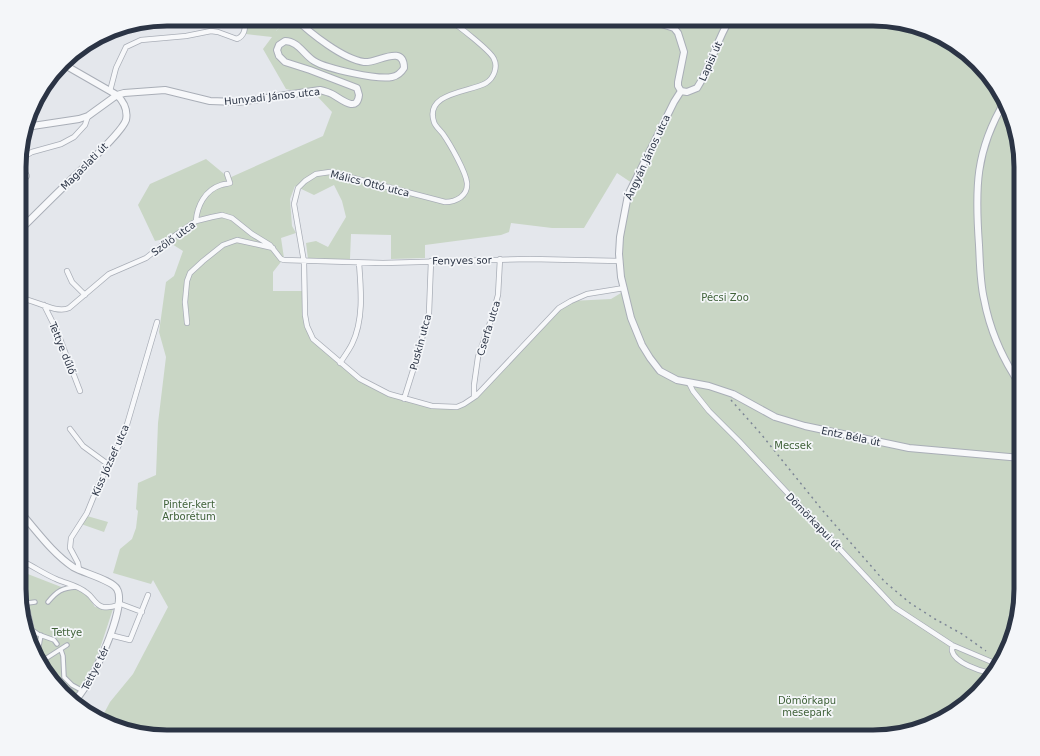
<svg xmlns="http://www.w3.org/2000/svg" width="1040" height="756" font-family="'DejaVu Sans',sans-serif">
<rect width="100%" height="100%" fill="#e4e7ec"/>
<path fill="#c9d6c5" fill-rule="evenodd" d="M246,19h41l-11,12 12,-12h595l38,8 42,23 43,51 15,56v442l-8,38 -23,42 -51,43 -66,15h-716l-38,-8 -18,-10 9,-17 23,-28 35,-67 -15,-27 -2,4 -38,-11 7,-24 12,-10 4,-11 2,-17 -2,-2 2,-26 18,-8 2,-52 8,-66 -7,-25 7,-50 8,-6 9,-25 -19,-12 -9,2 -17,-36 12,-21 56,-25 23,19 94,-42 9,-24 -15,-16 -31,-7 -23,-40 9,-12 -26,-3zM617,173l15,10 -4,12 -7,67 5,28 -15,9 -40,2 -23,17 -72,78 -19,11 -44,-6 -38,-15 -15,-7 -47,-40 -8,-24v-24h-32v-19l11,-14 -3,-20 15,-5 -4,-7 -2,-27 5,-13 19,9 20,-10 8,16 4,16 -18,30 -12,-6 -10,2 2,16h42l1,-25 40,1v24l34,-1v-13l76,-10 8,-3 2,-9 41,5h32z
M87,516l21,6 -4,10 -23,-8z
M20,571l49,19h9l9,5 8,12 18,2c-11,32 -17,58 -37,86l-15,-7 -22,-25 -19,-55z"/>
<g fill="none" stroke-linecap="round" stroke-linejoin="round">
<path stroke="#9fb4cc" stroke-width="1.5" d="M76,700l5,9"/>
<g stroke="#a9aeb7" stroke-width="5.5">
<path id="pedestrian" d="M48,602c9,-11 14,-14 28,-15
M20,604l15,-2
M20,605l8,6 4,19 6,4
M40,635l14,5 3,4
M61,650l2,6 1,21 8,8 11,6
M37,657l4,-22
M39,663l28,-18"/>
</g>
<g stroke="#a9aeb7" stroke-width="6">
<path id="minor" d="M448,19c8,5 43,32 46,40 4,8 0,19 -8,24 -15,9 -62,9 -52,39 1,4 6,8 9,12 7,10 23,38 24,49 1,13 -11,19 -22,19l-115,-30 -14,2 -11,7 -7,7 -4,16 10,58 1,53 2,11 6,13 47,40 29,15 43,12 25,1 7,-3 12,-8 83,-88 12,-7 16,-7 37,-6
M675,29l1,-10
M110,91l6,-23 10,-21 15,-7 45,-4 25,-5 7,1 19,7c9,-4 8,-12 8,-20
M20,159l12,-7 29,-8 13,-7 11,-12 3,-9
M20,164l7,12 -7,10
M196,221c1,-15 9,-31 25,-36 3,-1 6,-1 9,-2l-3,-9
M67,271l5,11 13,13
M20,298c15,2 36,16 49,10l40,-34 37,-16 24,-19 26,-18 16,-4 10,-2 10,3 20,16 18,11 11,14 3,1 99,3 147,-4 90,2
M44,305l13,26 23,60
M187,323l-2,-21 2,-21 3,-8 13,-12 20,-16 14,-5 36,8
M340,363c4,-6 9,-13 12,-19 12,-24 9,-55 7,-81
M689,383l4,8 16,20 30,30 155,166 58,38 40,17 3,3
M474,397v-12l4,-28 13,-37 7,-25 2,-36
M404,399l11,-35 14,-51 2,-52
M70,429l13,17 26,19
M20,560c13,6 24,14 36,19 11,5 21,6 31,14 6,4 8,12 16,14 6,1 10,0 15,-2
M79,570l-1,-7 -8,-15 1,-10 16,-25 11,-27 21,-41 7,-17 31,-106
M118,603l24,9
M110,635l20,5 18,-45
M952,645c0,2 0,4 0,6 3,12 28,20 38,22l5,-3v-5
M62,690h7l8,9
M113,726l5,-2"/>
</g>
<g stroke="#a9aeb7" stroke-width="8">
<path id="tertiary" d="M646,19l28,9 4,5 6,19 -6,30v4l3,5
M681,91l-7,11 -46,93 -8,42 -1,17 2,23 10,41 11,27 8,13 10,13 17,9 32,6 24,8 42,23 30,9 104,22 112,10
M681,91l6,1 10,-4c14,-21 19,-47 33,-69
M1005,101c-30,50 -30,88 -26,144 1,18 1,37 5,54 6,32 19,61 37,87
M26,127l53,-8 9,-3 29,-21 7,-2 41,-3 45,11 28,1 82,-12c4,1 8,2 12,4 8,4 25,20 27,1l-2,-7 -47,-18 -25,-8 -6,-6 -2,-6 2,-5 6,-4c13,0 19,14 29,20 13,8 64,19 78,16 5,-1 9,-4 12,-9 0,-25 -28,-4 -40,-6 -21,-3 -54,-29 -68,-43
M20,230c20,-20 39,-39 59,-58 11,-11 43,-40 47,-52 2,-10 -3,-19 -9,-25l-54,-31
M20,512c17,19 32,41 53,55 10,6 39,13 44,22 11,18 -27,100 -44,113"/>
</g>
<use href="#pedestrian" stroke="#f7f8fa" stroke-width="3.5"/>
<use href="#minor" stroke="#f7f8fa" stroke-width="4.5"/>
<use href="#tertiary" stroke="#f7f8fa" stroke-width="6"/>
<path stroke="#7d8696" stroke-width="1.5" stroke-dasharray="2 4" stroke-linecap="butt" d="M731,400l30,34 62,77 62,71 25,21 25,16 27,15 24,17"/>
</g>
<g text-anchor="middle" stroke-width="3.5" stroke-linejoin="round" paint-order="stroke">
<g font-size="10" fill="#2b3445" stroke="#f4f6f9">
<text transform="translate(710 61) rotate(-66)" y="4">Lapisi út</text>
<text transform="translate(272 96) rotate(-6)" y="4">Hunyadi János utca</text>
<text transform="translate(647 157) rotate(-65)" y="4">Ángyán János utca</text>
<text transform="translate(84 166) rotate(-45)" y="4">Magaslati út</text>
<text transform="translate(370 183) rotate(14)" y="4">Málics Ottó utca</text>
<text transform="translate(173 238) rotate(-36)" y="4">Szőlő utca</text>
<text transform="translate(462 260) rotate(-1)" y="4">Fenyves sor</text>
<text transform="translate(488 328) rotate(-73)" y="4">Cserfa utca</text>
<text transform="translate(420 342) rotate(-75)" y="4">Puskin utca</text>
<text transform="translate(63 348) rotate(68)" y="4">Tettye dűlő</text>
<text transform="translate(851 436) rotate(12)" y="4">Entz Béla út</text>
<text transform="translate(110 460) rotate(-66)" y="4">Kiss József utca</text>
<text transform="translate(814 521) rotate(46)" y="4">Dömörkapui út</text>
<text transform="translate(95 668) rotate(-63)" y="4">Tettye tér</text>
</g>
<g font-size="10" fill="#3f6138" stroke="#f4f6f9">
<text x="725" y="301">Pécsi Zoo</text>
<text x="793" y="449">Mecsek</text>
<text x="189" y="508">Pintér-kert<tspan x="189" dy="12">Arborétum</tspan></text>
<text x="67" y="636">Tettye</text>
<text x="807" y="704">Dömörkapu<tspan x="807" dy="12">mesepark</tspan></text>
</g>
</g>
<path d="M0 0H1040V756H0ZM167 26H873A141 141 0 0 1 1014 167V589A141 141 0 0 1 873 730H167A141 141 0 0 1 26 589V167A141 141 0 0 1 167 26Z" fill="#f4f6f9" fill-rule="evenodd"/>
<path fill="none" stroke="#2b3445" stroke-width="5" d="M167 26H873A141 141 0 0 1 1014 167V589A141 141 0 0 1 873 730H167A141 141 0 0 1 26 589V167A141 141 0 0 1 167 26Z"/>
</svg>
